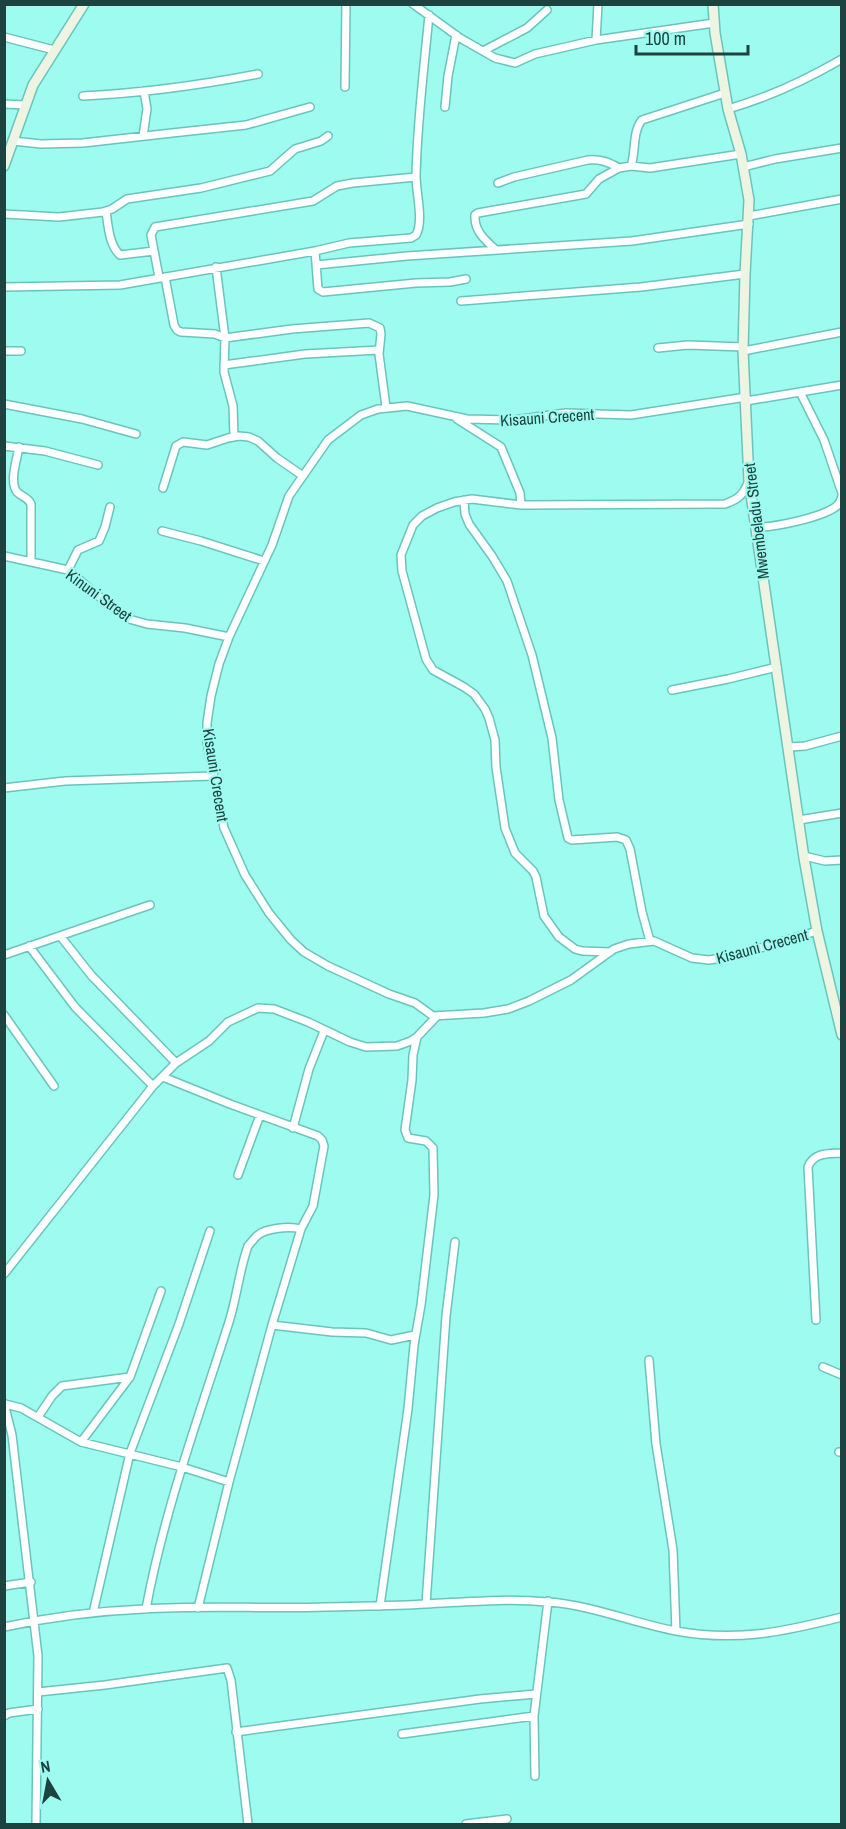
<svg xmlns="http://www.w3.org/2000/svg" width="846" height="1829" font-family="'Archivo Narrow',sans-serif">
<rect width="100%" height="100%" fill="#9efbf0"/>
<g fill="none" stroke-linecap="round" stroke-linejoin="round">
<g stroke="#69c5bb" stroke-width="10">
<path id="street" d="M413,4l47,34 35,20 20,5 20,-9 61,-14 118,-17
M4,37l50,13
M596,40l2,-36
M483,51l44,-23 20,-18
M345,87l1,-83
M83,96c59,-3 118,-11 175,-22
M4,104l21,1
M445,107l3,-31 8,-41
M728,109c42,-12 76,-28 114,-50
M143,136l4,-27 -3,-18
M13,141l28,3 42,-1 89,-10 74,-8 64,-18
M631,166c5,-14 1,-34 11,-46l83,-27
M743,167l32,-8 67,-11
M498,183l16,-6 74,-17c13,-1 20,2 31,8
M106,211c2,14 3,34 14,44l34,-4
M4,214l55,3 44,-5 9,-3 15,-10 74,-11 69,-17 25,-22 26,-8 7,-5
M749,216l93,-17
M496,250c-11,-10 -22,-19 -21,-35l3,-2 108,-19 13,-15 20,-11 12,-2 19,2 91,-14
M315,251l3,38 5,3 93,-9 34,-1 16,-3
M316,265l91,-9 225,-15 117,-17
M216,267l9,71 -1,34 9,34 1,31
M159,277l-8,-42 4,-8 158,-26 24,-15 16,-3 63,-6
M165,277l9,48 3,5 4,2 34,2 10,4 67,-9 77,-6 11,5 1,6 -2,20 7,53
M4,287l116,-2 195,-34 34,-8 62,-5 5,-3c8,-14 0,-42 0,-59 1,-53 8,-108 13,-161
M461,301l180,-14 104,-13
M658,348l30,-3 55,2
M4,351h17
M743,351l99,-19
M224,365l81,-11 74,-4
M800,392l24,48 18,53
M746,397l-115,18 -65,-2 -53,7 -46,-1 -60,-13 -29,3 -17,6 -33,25 -39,56 -17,49 -43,92 -10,27 -8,32 -4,27v19l17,86 21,47 24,38 22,27 13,12 24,14 61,28 26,9 18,13 51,-3 24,-4 21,-8 42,-21 43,-31 15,-5 25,-3 38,17 17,2 25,-4 83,-25
M746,401l96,-16
M4,404l78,15 54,15
M457,419l44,28 19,46 1,12
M4,446l41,5 53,14
M19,447c-2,12 -10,35 -2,45 5,5 11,5 14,12v57
M163,488l13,-42 7,-4 24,3 21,-7 11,-2 10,1 9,4 19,17 26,18
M464,500l1,14 4,10 23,32 15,25 25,74 20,83 7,62 9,38 4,2 45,-3 9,3 4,9 12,63 8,29
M755,527c18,1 63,-9 79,-19 5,-3 7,-7 8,-12
M162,531l39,10 63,20
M4,556l64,14 41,35 20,14 18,5 38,4 44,9
M68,570l10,-20 21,-9 6,-14 5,-20
M672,690l56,-11 49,-12
M789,747l16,-1 37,-10
M4,788l61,-7 148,-5
M799,820l43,-7
M804,856l21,5 17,-1
M61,937l30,38 85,88
M29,946l46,61 78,79
M610,952l-28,-1 -7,-2 -16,-12 -15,-21 -8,-39 -3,-6 -18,-18 -10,-25 -9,-61 -1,-27 -6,-22 -4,-9 -11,-15 -10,-7 -31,-17 -7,-11 -24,-88 -1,-16 12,-30 9,-9 15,-8 17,-6 18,-3 49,6 204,-1c14,-5 18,-9 24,-23
M4,955l146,-50
M4,1015l50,71
M163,1077l67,27 88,32 4,4 2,6 -11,60 -12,23 -29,96 -43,157 -31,126
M293,1128l16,-59 15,-38
M238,1175l22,-60
M4,1274l149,-188 23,-23 33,-22 19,-19 30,-14 16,1 34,13 42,20 16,5 31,-1 14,-5 6,-4
M816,1320l-8,-153c6,-15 20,-13 34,-14
M272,1325l60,7 34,1 25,7 24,-5
M649,1360l7,84 17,106 3,81
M823,1367l19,8
M4,1403l8,32 26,221 -2,168
M5,1404l16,4 60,34 101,25 47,15
M38,1417l14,-21 10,-10 68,-9
M81,1442l49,-65 31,-86
M839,1452h3
M4,1586l27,-4
M426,1604l20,-288 9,-74
M380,1606l28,-197 6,-64 7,-40 13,-110 -1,-47 -7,-7 -18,-3 -3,-8 7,-50 1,-25 4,-18 19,-20
M146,1609c18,-98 53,-193 83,-287 8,-25 10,-51 19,-76 3,-3 6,-8 10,-11 9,-7 31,-9 43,-6
M93,1613l37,-160 49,-129 31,-93
M4,1627c46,-10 93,-16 140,-18 60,-4 121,0 182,-2 33,-1 66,-1 100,-3 41,-2 80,-6 122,-2 44,3 85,21 128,29 61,11 107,1 166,-14
M38,1692l67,-7 122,-17 4,12 17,144
M4,1716l5,-3 29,-4
M236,1732l244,-33 56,-5
M402,1734l132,-18
M535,1776l-1,-60 14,-115
M466,1824l41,-5"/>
</g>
<g stroke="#69c5bb" stroke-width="12">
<path id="secondary" d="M713,4l2,29 13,76 13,45 8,46 -4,74 -2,77 6,130 55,377 13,73 25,104
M4,166l29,-81 51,-81"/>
</g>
<use href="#street" stroke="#fff" stroke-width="7"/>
<use href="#secondary" stroke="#edf4e1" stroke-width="9"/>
</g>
<g text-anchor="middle" stroke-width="4.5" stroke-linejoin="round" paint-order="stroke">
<g font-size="16" fill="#1c433f" stroke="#9efbf0">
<text transform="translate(547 417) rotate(-4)" y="6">Kisauni Crecent</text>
<text transform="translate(756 521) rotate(-97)" y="6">Mwembeladu Street</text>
<text transform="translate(99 595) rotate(36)" y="6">Kinuni Street</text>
<text transform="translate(216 775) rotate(81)" y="6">Kisauni Crecent</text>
<text transform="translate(762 946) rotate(-15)" y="6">Kisauni Crecent</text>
</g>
</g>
<rect width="846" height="1829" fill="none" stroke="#1c433f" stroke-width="12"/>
<g transform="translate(48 1781) rotate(350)" stroke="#9efbf0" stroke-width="4.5" paint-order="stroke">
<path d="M0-4.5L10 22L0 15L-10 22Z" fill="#1c433f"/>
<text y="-9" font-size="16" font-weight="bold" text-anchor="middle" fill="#1c433f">N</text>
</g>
<path d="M636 45v9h112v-9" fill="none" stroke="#1c433f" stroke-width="3"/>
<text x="645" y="45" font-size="18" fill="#1c433f" stroke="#9efbf0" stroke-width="4.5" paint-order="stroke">100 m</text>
</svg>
